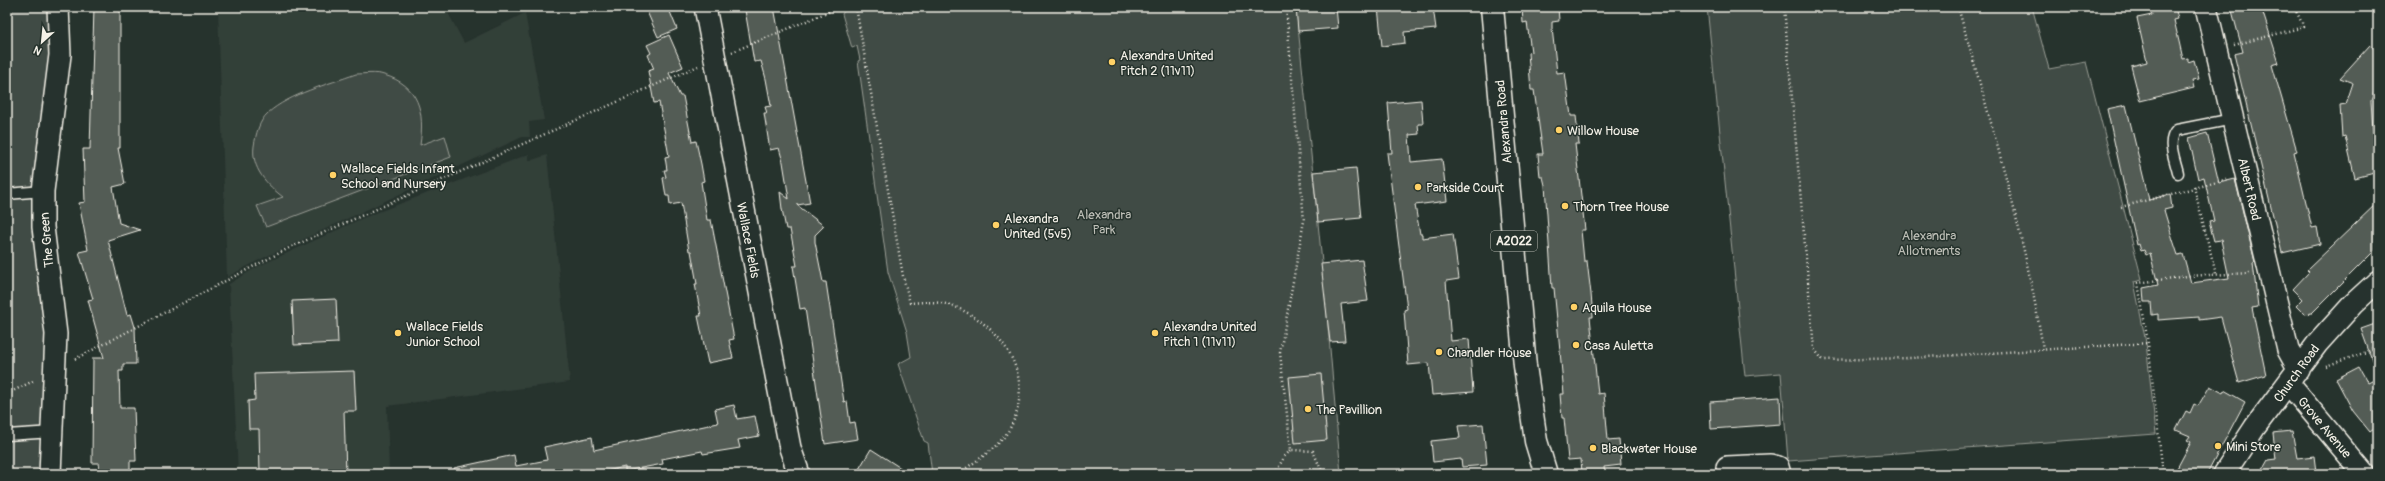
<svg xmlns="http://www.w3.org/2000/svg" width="2385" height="481" font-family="Pangolin,sans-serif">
<rect width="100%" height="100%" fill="#26332d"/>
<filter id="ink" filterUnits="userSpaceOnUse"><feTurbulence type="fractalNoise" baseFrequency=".025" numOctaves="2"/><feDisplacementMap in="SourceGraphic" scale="8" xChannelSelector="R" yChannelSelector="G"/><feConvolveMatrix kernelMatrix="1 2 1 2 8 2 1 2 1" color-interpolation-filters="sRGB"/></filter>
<g filter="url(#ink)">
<path fill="#333f39" d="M218,7h227l19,36 61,-30 19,107 -15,2 1,15h-8l-263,123 -32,17z
M529,154v7l18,-6 23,227 -183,24 2,68h-151l-9,-190 28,-17 106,-49z"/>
<path fill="#414b45" stroke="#9a9e96" d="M7,7h42l1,326 -7,141h-36z
M847,7h449l29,285 16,182h-409l-4,-31 -4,-2 -26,-77 13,-7 -4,-25 -19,-60 -30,-211 2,-1 -3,-14 -5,2 -10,-34z
M1707,7h325l17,62 37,-7 56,218 -8,2 12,61 10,91 -368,27 -7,-88 -36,3z
M356,74c8,0 20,-2 28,1 35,10 41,37 36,70l25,-9 6,21 -185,70 -9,-21 26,-9c-16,-12 -32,-29 -29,-51 2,-12 5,-25 14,-33 21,-19 61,-29 88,-39z"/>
<path fill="#525c55" stroke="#f4f1e8" d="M94,7h26v141h-2l7,36 -12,3 6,36 21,7 -32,10 19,75 4,-1 4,13 1,37h-13v7h-4l1,37h14l2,53h-6v13h-28l-2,-1 -1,-10h-7l1,-105h11l-16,-58 5,-1 -14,-47 9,-2 -9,-47 6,-1 -2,-53h7z
M645,7h23l9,22 -19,8z
M753,7h21l36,196 -13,2 27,21 -9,9v7l8,40h3l18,120 3,-1 3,22 5,-1 3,17 -33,5 -20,-136 -5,1 -7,-43h4l-7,-37h-4l-4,-20 -2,-17 9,7 -6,-37 -4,-14 -9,2 -6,-37h3l-2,-6 6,-1 -5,-27 -5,-18 -7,1 -9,-52 8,-1z
M1296,7h40l2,21 -40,3z
M1378,7h55l3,22 -32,3 1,11 -23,3z
M1522,7h36l1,14 -7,1v6l5,45 8,-1 6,44h5l3,28h-4l10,86h-4l3,31h3l4,33 2,23h-3l8,77 6,-1 4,47 11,-1 2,26 -17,2 1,7h-23l-1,-15 -13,1 -4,-42h-2l-2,-24h4l-10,-106h-2l-7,-103 -2,-8h-3l-2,-23h5l-9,-64h-3l-3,-37 3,-1 -4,-30 -4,1z
M2150,7h25l3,12 -4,1 9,39 5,-1v4l6,-2 5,19 -7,1 2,8 -54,13 -9,-35 16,-4 -10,-44 15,-3z
M2231,7h30l18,56 -7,2 25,86 -3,1 18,76 5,-1 3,17 -38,9 -48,-199 9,-2z
M669,35l14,32 -14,6 11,23h3l9,46 4,-1 5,23 3,17 -3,1 6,38h4l23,119 -5,1 4,18 -25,5 -10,-47h3l-6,-32h2l-6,-33h-2l-8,-48 -11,2 -1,-9h-3l-3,-18 3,-1 -2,-7h3l-2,-13 4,-1 -10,-54 -5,1 -6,-32 6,-2 -6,-14 3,-2 -4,-8z
M2370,45l8,7v30l-7,19 3,43 4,-1v29l-23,6 -10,-42 -3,1 -2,-32 6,-1 7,-21 -13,-5z
M1421,100l2,24h-5l1,10 -10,1 2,27 31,-3 5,42 -32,4 5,29h2v4l31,-4 6,45 -13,2 5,60 18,-2 4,53 -41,3 -3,-32 -21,2 -4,-55 3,-1 -20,-156h5l-4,-50z
M2126,105l23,95 21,-6 2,14 -8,2 9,30 5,15 5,-1 8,29 38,-5 -8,-38 -7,1 -5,-19 5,-1 -10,-44 -6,2 -9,-41 18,-5 12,50 16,-4 20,83 -2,1 5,44 -6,1 14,67 -27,8 -18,-66 -22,3v-3l-41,3v-6l-6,1 -1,-13h-7l-1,-14 15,-3 -8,-32 -4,2 -2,-5 -3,1 -2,-7 -2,1 -30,-136z
M1356,168l5,50 -43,4 -5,-50z
M2378,202v45l-66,66 -8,1 -8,-8 7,-7 -10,-10 16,-17 -2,-2z
M1362,260l6,41 -27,3 4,37 -15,1 -9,-78z
M336,299l2,44 -44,2 -2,-44z
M2378,323v47l-2,1 -15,-42z
M2359,367l9,16 10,-5v48l-8,6 -17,-21 -17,-32z
M354,371l2,40h-12l2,63h-86l-1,-45h-10l-1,-28 7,-1 -1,-26z
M1321,374l6,66 -32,3 -6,-66z
M2210,386l13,7 1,-3 21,12 -38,72h-33l17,-32 -4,-2 3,-4 -14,-6 10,-19 4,2 4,-9 4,2z
M1780,397l1,27 -70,5 -1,-27z
M734,405l3,14 18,-3 4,20 -21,4 2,8 -37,6 -1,-3 -40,8 1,5 -38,7v-4l-33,7h-137l-1,-6 60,-13 2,11 31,-6 -3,-13 48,-10 2,13 124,-27 -3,-14z
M1483,424l4,41 -25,2 -1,-8 -28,3 -2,-21 29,-3 -2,-12z
M2292,431l5,27 17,-2 2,16 -56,2 8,-14 8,-1 -3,-26z
M871,449l39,25h-54z"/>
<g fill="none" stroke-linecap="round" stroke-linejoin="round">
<g stroke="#f4f1e8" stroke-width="13">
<path id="service" d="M2178,173c-3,-14 -12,-32 -1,-43l56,-11
M7,194l36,-3
M7,435l46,-3"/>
</g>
<g stroke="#f4f1e8" stroke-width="24">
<path id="minor" d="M705,7l85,441 9,26
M2206,7l82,343 11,20
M2289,384l75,90
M1727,467l43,-2 8,2 2,7
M50,474l6,-140 -13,-107v-36l17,-136 -2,-48
M2224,474l31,-47 62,-83 37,-41 24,-22"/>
</g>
<g stroke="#f4f1e8" stroke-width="25">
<path id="primary" d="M1492,7l33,359 11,75 10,33"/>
</g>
<path stroke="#f4f1e8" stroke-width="2.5" stroke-dasharray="1 3" stroke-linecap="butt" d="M856,7l47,269 7,27c14,-1 29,-2 43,3 46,18 82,66 60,116 -10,24 -35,37 -55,52
M1286,7l18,214 -24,132 11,97 22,1 10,23
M1784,7l30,342 9,11 88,-2 237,-15
M1958,7c32,113 67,226 85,342
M2294,7l2,4 12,-4
M857,9l9,-2
M2234,45l70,-18 -8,-16
M732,52l108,-45
M2194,187l22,87
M2121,207l108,-28
M75,359l214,-111 409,-182
M2326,366l52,-18
M7,394l28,-14
M1128,474l3,-3
M1275,474l9,-17 7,-7
M2163,474l-15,-131 -10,-60 49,-7 64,-3"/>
<use href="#service" stroke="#26332d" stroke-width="10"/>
<use href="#minor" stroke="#26332d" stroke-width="21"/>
<use href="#primary" stroke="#26332d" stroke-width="22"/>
</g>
</g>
<g fill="#ffd166" stroke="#26332d" stroke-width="1.5">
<circle cx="1112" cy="62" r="4"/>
<circle cx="1559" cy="130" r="4"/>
<circle cx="333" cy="175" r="4"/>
<circle cx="1418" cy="187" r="4"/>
<circle cx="1565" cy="206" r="4"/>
<circle cx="996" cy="225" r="4"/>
<circle cx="1574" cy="307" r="4"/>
<circle cx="398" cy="333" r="4"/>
<circle cx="1155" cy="333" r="4"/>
<circle cx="1576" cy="345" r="4"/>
<circle cx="1439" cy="352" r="4"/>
<circle cx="1308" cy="409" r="4"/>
<circle cx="2218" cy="446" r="4"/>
<circle cx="1593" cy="448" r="4"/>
</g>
<g text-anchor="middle" stroke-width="3" stroke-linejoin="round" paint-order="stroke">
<rect fill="#26332d" stroke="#b6b8b0" stroke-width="1" x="1491" y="231" width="46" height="20" rx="3"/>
<g font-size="12" font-weight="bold" fill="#f4f1e8">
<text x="1514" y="245">A2022</text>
</g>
<g font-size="13" fill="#f4f1e8" stroke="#26332d" text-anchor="start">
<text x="1120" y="60">Alexandra United<tspan x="1120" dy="15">Pitch 2 (11v11)</tspan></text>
<text x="1567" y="135">Willow House</text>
<text x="341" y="173">Wallace Fields Infant<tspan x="341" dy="15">School and Nursery</tspan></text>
<text x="1426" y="192">Parkside Court</text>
<text x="1573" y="211">Thorn Tree House</text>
<text x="1004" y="223">Alexandra<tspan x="1004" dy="15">United (5v5)</tspan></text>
<text x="1582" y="312">Aquila House</text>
<text x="406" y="331">Wallace Fields<tspan x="406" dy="15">Junior School</tspan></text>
<text x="1163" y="331">Alexandra United<tspan x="1163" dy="15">Pitch 1 (11v11)</tspan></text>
<text x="1584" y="350">Casa Auletta</text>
<text x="1447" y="357">Chandler House</text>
<text x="1316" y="414">The Pavillion</text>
<text x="2226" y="451">Mini Store</text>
<text x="1601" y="453">Blackwater House</text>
</g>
<g font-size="13" fill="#f4f1e8" stroke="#26332d">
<text transform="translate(1503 122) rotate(-95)" y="5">Alexandra Road</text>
<text transform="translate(2250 189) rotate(77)" y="5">Albert Road</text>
<text transform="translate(46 240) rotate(-95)" y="5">The Green</text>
<text transform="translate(749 240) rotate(79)" y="5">Wallace Fields</text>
<text transform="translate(2296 373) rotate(-54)" y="5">Church Road</text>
<text transform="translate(2325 427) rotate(50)" y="5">Grove Avenue</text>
</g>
<g font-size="13" fill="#bebfb7" stroke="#26332d">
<text x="1104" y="219">Alexandra<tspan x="1104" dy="15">Park</tspan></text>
<text x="1929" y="240">Alexandra<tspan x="1929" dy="15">Allotments</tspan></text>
</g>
</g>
<rect width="2385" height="481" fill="none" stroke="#26332d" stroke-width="24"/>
<rect x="12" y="12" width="2361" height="457" fill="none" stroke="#f4f1e8" stroke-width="1.5" filter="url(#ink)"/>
<g transform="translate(42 42) rotate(207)" stroke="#26332d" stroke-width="3" paint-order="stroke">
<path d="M0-3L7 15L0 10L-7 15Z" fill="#f4f1e8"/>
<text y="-6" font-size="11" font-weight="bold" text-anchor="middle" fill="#f4f1e8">N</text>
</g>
</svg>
